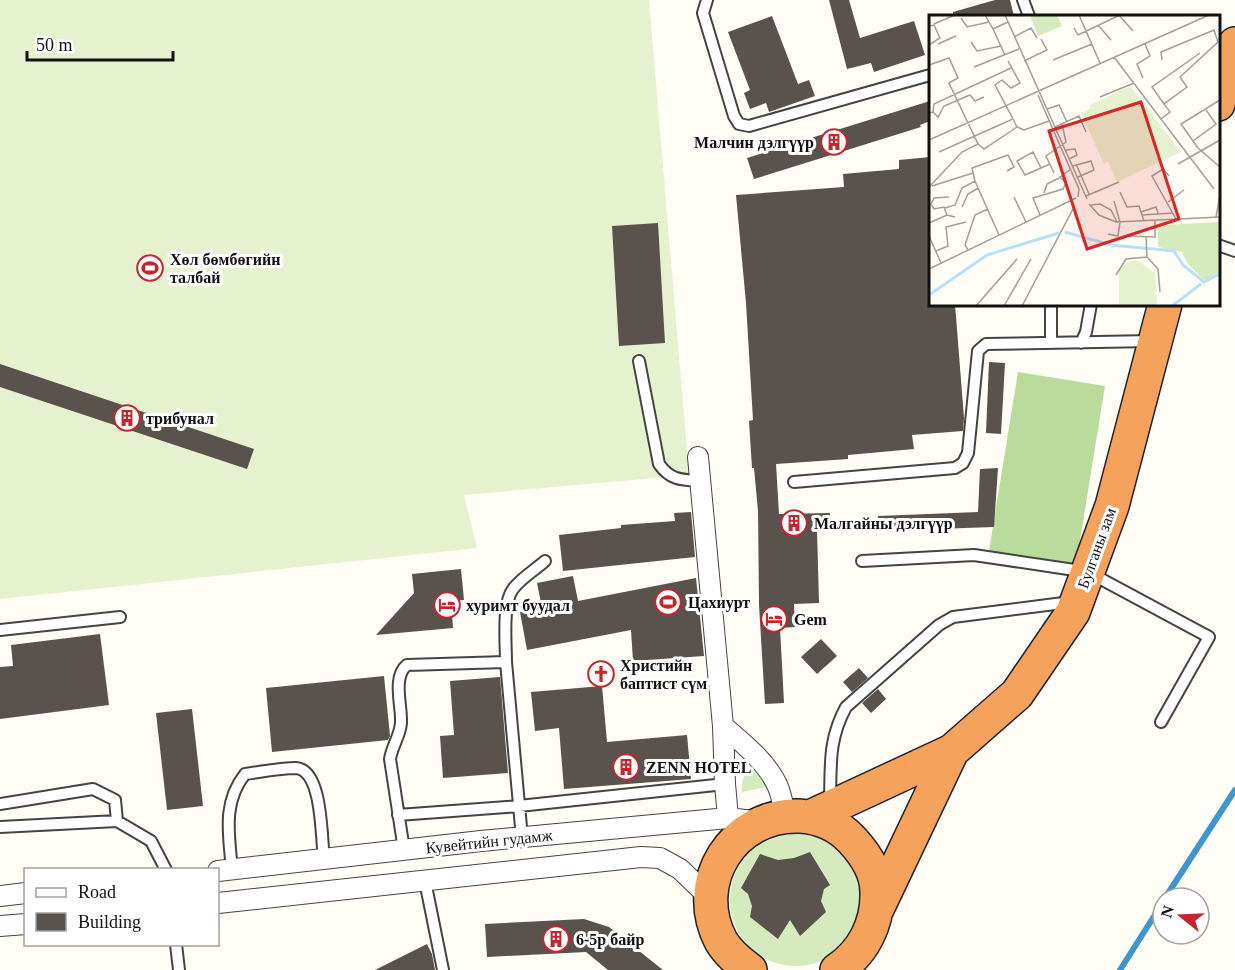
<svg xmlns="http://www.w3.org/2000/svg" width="1235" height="970" font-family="Georgia,serif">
<rect width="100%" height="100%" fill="#fffdf5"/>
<path fill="#d5ebbd" d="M753,771l9,5 5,11 -25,5c0,-9 -1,-19 11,-21z
M730 900a66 66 0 1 1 132 0a66 66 0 1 1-132 0Z"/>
<path fill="#b9dc9c" d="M1018,372l87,14 -29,179 -87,-14z"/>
<path fill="#e6f2cf" d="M0,0h649l40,475 -225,20 13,53 -477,51z"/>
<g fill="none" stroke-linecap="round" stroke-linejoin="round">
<path stroke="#3f96cf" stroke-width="6" d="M1165,898l70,-108
M1120,970l43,-68"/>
</g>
<path fill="#5a524d" d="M829,0h20l11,38 54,-17 11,34 -51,17 -3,-9 -24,6z
M995,0h15l4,16h-61v-4z
M772,16l26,68 11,-4 6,16 -46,16 -3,-9 -16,6 -6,-16 6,-3 -22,-58z
M930,101v20l-10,4 1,2 -167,52 -7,-21z
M930,157v147h25l9,114 -1,13 -51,4 2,14 -66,6v4l-72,5 3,50 51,-1v18h-13l2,72 -25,1 1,23 -15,1 4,75 -19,1 -6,-99 -1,-94 -4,-43h-2l-3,-47 4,-1 -7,-117 -10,-108 108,-8 -1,-13 56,-5v-9z
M658,223l7,120 -46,3 -7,-120z
M989,362l16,1 -4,71 -15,-1z
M0,364l254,85 -7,20 -247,-82z
M998,468l-4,59 -116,4v-15l100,-4 2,-43z
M691,512l4,45 -132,14 -4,-36 62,-7v-3l54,-4 -1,-8z
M461,569l3,31 -13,1 2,27 -77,7 38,-42 -2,-19z
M573,576l5,25 118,-23 8,78 -71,5 -2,-31 -104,20 -7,-38 22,-4 -5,-25z
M100,634l9,71 -109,14v-52l13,-1 -2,-21z
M821,639l16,17 -20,18 -16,-17z
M859,668l9,10 -16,14 -9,-10z
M384,676l6,60 -2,4 -116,12 -6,-64z
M500,677l8,96 -65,5 -3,-42 14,-1 -4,-54z
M602,686l5,56 80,-7 4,44 -127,10 -5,-61 -24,3 -4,-39z
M878,689l8,10 -15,14 -9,-10z
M192,709l11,97 -36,4 -11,-97z
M810,852l20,33 -6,4 -3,12 5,11 -26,24 -10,-16 -12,19 -28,-22 2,-11 -4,-12 -7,-6 19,-34 18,6 16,-2z
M584,919l25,8 54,43h-55l-22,-18 -99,5 -2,-33z
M427,944l5,10 3,16h-60z"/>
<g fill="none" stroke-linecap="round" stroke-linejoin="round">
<g stroke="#444" stroke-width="14">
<path id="lane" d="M707,0l-4,13 31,103 5,8 10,2 181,-51
M1023,0l6,16
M1218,245l17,6
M1051,304v39
M1081,343l5,-11 5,-28
M639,361l20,103c11,16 22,16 41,17
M794,482l161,-14 8,-5 5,-10 10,-102 8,-7 166,-3
M862,561l112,-6 114,17 121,65 -48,85
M0,630l120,-13
M506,662c0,-18 -4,-59 7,-73 8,-11 22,-19 32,-28
M830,802c1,-36 -2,-62 16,-95l93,-82 14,-8 118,-15
M0,804l93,-15 22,11 2,21
M398,815l121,-9 206,-22
M0,827l117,-6 34,20 15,29
M404,850l-14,-91c2,-13 10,-23 11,-36 1,-17 -9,-46 6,-58l99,-3 16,176
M232,870c-3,-35 -10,-67 13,-96 16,-2 34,-6 51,-6 27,2 25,70 28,91
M425,881l18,89
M176,944l3,26"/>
</g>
<g stroke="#444" stroke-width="22">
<path id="street" d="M698,457l25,269 2,58 3,34
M723,726c20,17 45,37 55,61 4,9 5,19 7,29
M218,871l263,-30 247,-23 33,4
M0,896l26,-3
M218,903l423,-46 19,1 20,11 30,29
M0,926l26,-2"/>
</g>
<g stroke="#222" stroke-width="36">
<path id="highway" d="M1218,104l17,-60
M810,817l142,-66 65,-57 56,-82 39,-106 53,-202
M877,909l75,-158
M750,970c-11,-8 -22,-17 -29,-29 -31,-59 12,-127 78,-125 20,1 39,9 53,24 13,14 25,32 25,52 1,32 -14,61 -40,78"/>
</g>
<use href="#lane" stroke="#fff" stroke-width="10"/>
<use href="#street" stroke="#fff" stroke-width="20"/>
<use href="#highway" stroke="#f5a25d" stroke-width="33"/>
</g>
<defs>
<g id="building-ring" transform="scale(1.35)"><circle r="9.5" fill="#fff" stroke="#c4262e" stroke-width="1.5"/><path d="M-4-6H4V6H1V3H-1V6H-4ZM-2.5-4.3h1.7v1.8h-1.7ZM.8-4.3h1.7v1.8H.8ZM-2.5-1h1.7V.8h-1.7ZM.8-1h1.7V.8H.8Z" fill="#c4262e"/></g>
<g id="stadium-ring" transform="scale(1.35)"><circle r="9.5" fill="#fff" stroke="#c4262e" stroke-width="1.5"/><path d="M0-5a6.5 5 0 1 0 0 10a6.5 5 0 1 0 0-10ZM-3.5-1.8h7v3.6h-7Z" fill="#c4262e"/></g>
<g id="hotel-ring" transform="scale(1.35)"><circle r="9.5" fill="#fff" stroke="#c4262e" stroke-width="1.5"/><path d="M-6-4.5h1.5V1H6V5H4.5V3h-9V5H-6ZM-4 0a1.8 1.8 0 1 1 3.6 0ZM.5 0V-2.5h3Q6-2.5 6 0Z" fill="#c4262e"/></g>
<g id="church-ring" transform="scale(1.35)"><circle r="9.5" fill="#fff" stroke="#c4262e" stroke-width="1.5"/><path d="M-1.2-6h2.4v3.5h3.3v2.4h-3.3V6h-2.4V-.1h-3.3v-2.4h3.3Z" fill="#c4262e"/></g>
</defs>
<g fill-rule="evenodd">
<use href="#building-ring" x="834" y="142"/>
<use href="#stadium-ring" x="150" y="268"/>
<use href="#building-ring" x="127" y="418"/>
<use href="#building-ring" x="794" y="523"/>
<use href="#stadium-ring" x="668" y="602"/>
<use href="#hotel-ring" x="447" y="605"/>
<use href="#hotel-ring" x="774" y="619"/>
<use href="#church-ring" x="601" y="674"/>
<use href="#building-ring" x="626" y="767"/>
<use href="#building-ring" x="556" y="939"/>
</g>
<g text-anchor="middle" stroke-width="6" stroke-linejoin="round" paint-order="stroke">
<g font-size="16" font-weight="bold" fill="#111" stroke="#fff" text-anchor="start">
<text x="814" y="148" text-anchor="end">Малчин дэлгүүр</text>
<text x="170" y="265">Хөл бөмбөгийн<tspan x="170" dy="18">талбай</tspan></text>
<text x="146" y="424">трибунал</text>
<text x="814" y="529">Малгайны дэлгүүр</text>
<text x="688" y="608">Цахиурт</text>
<text x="466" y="611">хуримт буудал</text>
<text x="794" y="625">Gem</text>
<text x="620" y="671">Христийн<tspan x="620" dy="18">баптист сүм</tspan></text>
<text x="646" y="773">ZENN HOTEL</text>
<text x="576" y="945">6-5р байр</text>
</g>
<g font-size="16" fill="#111" stroke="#fff">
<text transform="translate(1096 548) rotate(-70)" y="6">Булганы зам</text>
<text transform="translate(489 841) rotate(-6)" y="6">Кувейтийн гудамж</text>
</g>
</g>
<g transform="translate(929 15)">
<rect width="291" height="291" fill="#fffdf5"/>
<path d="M101,0h27l5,11 -24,10zM291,207v50l-15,9 -18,-18 -5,-11 -24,-5v-19l5,-3z" fill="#d5ebbd"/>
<path d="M201,71l51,66 -64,30 -9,-21 -4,3 -23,-51 9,-4v-4zM208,245l18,13 2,33h-38v-36l8,-8z" fill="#e6f2cf"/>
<path fill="none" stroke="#b9e0f7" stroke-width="3" d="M136,217l46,13 63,6 9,14 21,17 16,-8M0,280l58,-40 72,-22M243,291l29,-22"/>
<path fill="none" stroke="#a09f9a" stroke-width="1.5" d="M56,0l8,14 15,-7M76,0l82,184M150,0l21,48M190,0l14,16M32,3l6,9 22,-5M5,9l21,-9M169,10l13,15M0,11l5,-1 6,13 -11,7M145,13l4,7 42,-20M64,14l12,26M85,22l17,-9 6,10M42,27l6,9 24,-5M9,29l18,-8M185,42l100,132M124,45l39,-16M95,46l23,-11 -6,-11M0,50l20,-7 9,20 -9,5 29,61 -16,8 -33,35M45,52l45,-18M214,63l-6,-14 13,-8 -5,-12M109,80l41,94 -1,8M171,82l34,-14M291,85l-39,24 17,24 22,19M235,89l-12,-17 48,-34M118,94l12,-4 8,17M4,97l1,-8 77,-36M0,98l4,-1 5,5 6,-11 26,-11 5,6 9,-4M84,104l4,8 7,3 25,-9M232,104l9,-7 -6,-8 23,-17 -7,-10 38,-35 -4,-12 -53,22 1,8M126,112l24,-11 7,16M0,125l280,-125M264,126l23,-17 -10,-14M49,129l6,5 33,-22M137,135l9,-1 2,6 -8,4M10,137l74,-33 -18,-34 7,-5 9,8 9,-5 -12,-22M147,149l13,30M249,149l42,-24M144,151l18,-5 3,9 -16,7M112,153l-8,-16 -16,9 8,14 16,-7 9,-4M125,158l-8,-17 20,-14 -4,-18M240,161l-6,-7 -11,7 24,43M46,166l-3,-13 36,-13 6,12 -7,4M3,171l41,-13M191,177l7,15 12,-1 5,15M115,178l3,-9 12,-6M157,181l33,-14M85,182l12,25M239,187l16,-12M160,189l10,11 17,7 104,-5M162,190l9,-1 11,6 6,12M33,192l6,-13 10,-6M16,193l10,-3 7,-17 13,-7 24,54M212,197l15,-5 2,6M18,200l-3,-8 -10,2 -3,-5 3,-6 15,-1M111,200l-7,-17 30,-9 3,-6 -6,-6 11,-8M213,200l31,-2M287,202l4,-22M0,208l18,-8 8,2M179,219l10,2 2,-14 -6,-21M0,221l12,27M197,221l29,1v-16M217,222l1,20 11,12 2,23M39,235l-3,-5 10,-30 13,-6M7,236l12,-5 -2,-19 20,-5M0,254l147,-71M187,260l10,-16 21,-2M47,291l41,-47M75,291l27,-47M93,291l51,-97"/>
<path fill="#d62828" fill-opacity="0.15" stroke="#d62828" stroke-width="3" d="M212,87l38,117 -92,30 -38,-118z"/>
<rect width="291" height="291" fill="none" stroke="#111" stroke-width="3"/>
</g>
<rect x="24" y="868" width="195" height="78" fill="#ffffff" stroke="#a0a0a0" stroke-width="1.5"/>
<rect x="36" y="888" width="30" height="9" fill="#ffffff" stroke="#a0a0a0" stroke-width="1.5"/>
<text x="78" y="898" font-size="18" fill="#111111">Road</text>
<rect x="36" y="913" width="30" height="18" fill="#5a524d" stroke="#a0a0a0" stroke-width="1.5"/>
<text x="78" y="928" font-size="18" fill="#111111">Building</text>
<g transform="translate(1181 916) rotate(288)"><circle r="28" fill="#ffffff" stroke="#a0a0a0" stroke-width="1.5"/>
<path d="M0-4.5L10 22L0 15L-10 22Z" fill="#c4262e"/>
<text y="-9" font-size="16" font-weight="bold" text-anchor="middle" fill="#111111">N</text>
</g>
<path d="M27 51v9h146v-9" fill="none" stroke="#111111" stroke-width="3"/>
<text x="36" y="51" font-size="18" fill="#111111" stroke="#ffffff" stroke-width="4.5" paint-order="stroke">50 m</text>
</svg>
